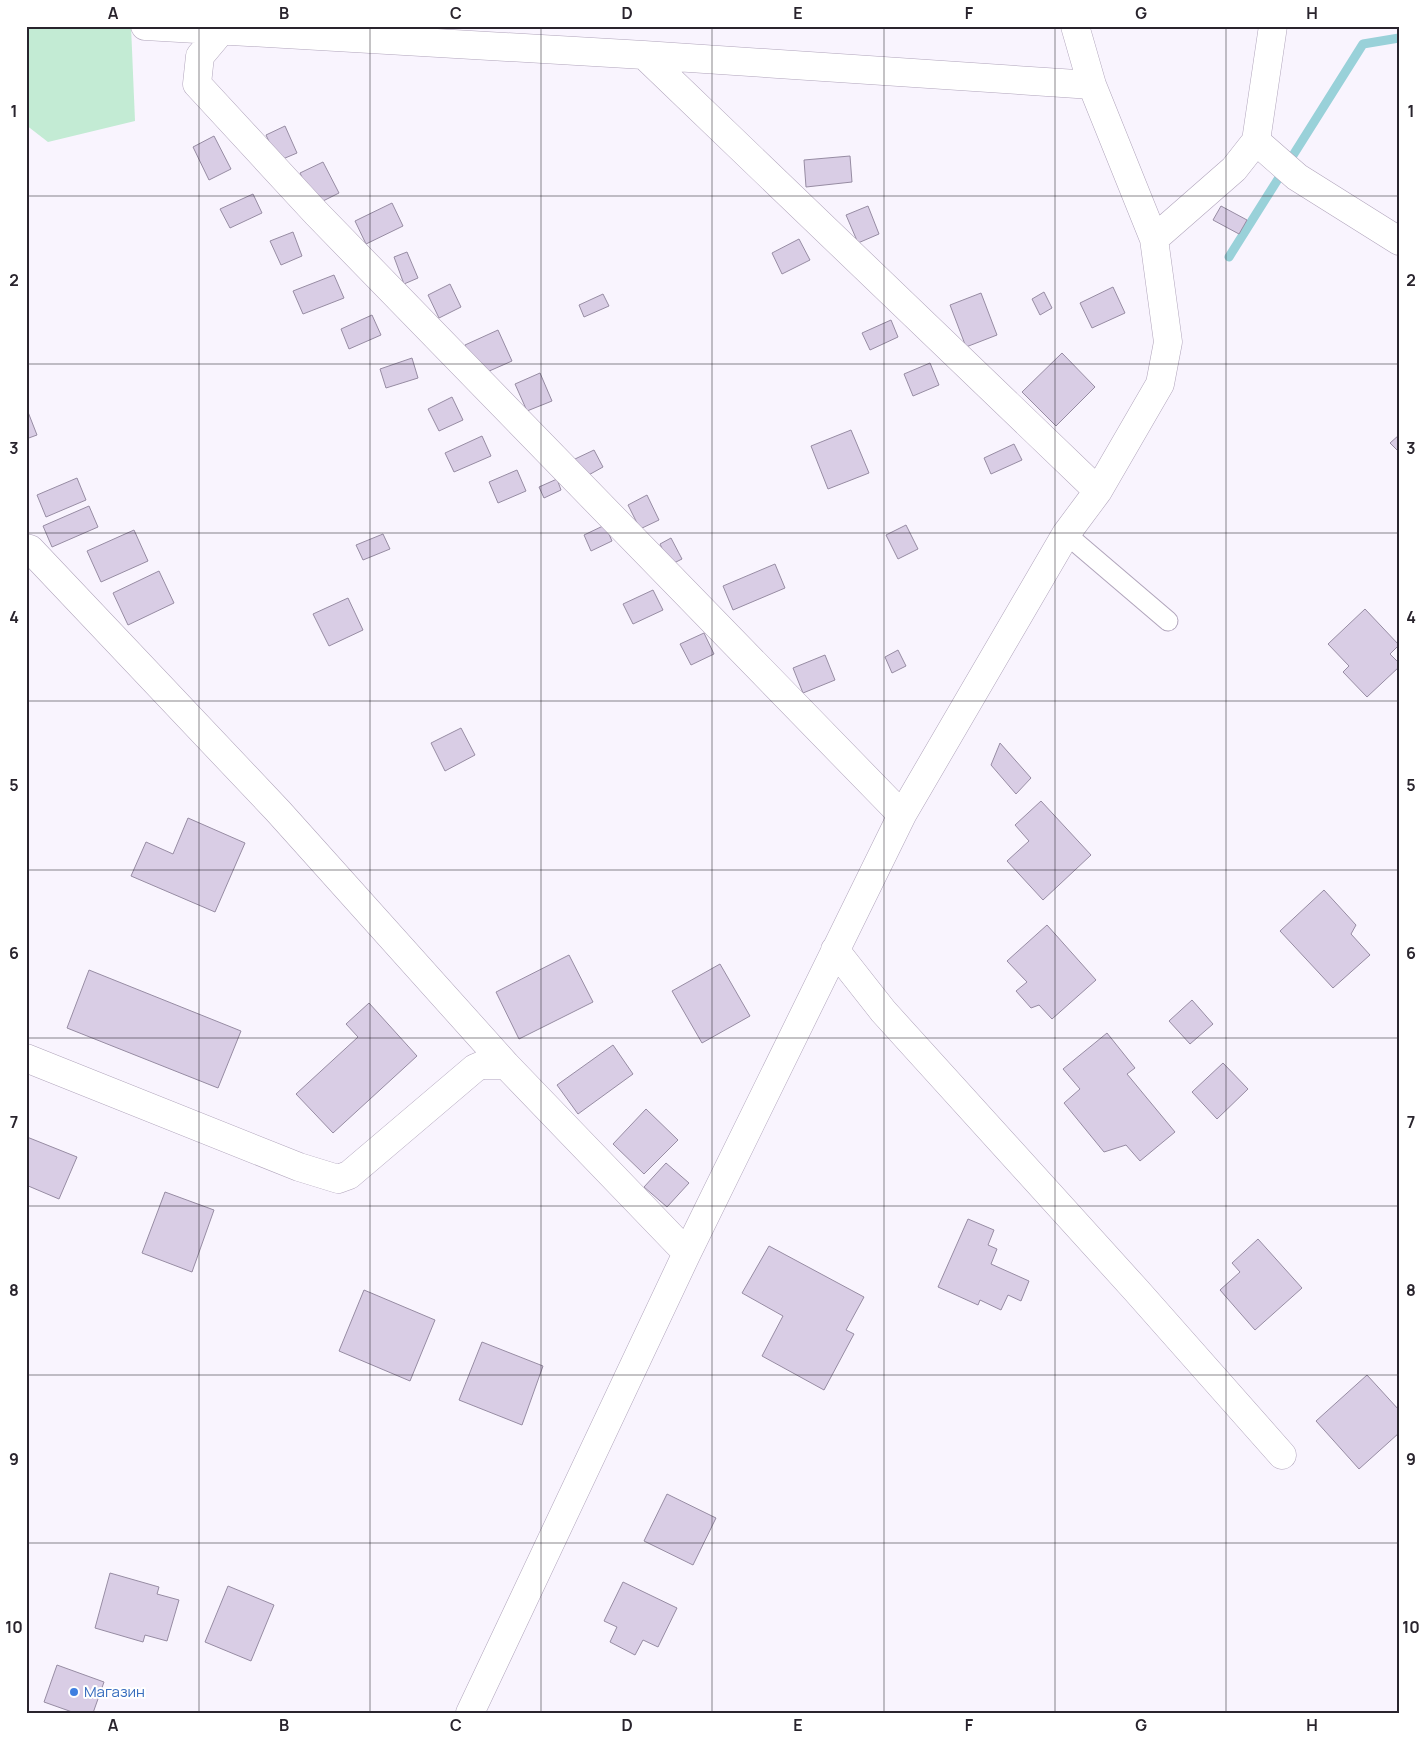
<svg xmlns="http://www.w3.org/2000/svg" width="1425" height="1739" font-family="Manrope,sans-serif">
<rect width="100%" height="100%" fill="#f9f4fe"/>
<path fill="#c3ebd4" d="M26,26h105l4,95 -87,21 -22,-17z"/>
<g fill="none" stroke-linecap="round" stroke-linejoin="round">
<path stroke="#99d1d9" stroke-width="9" d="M1229,257l134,-213 36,-6"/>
</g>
<path fill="#d9cde5" stroke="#978ca3" d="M285,126l12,27 -19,8 -12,-26z
M214,136l17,33 -22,11 -16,-33z
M850,156l2,26 -46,5 -2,-27z
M323,162l16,31 -24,12 -15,-32z
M253,194l9,19 -32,15 -10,-19z
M392,203l11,23 -37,18 -11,-23z
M868,206l11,28 -21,9 -12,-28z
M1221,206l26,14 -8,14 -26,-14z
M293,232l9,24 -21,9 -11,-24z
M799,239l11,21 -28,14 -10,-21z
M407,252l11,26 -14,6 -10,-27z
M334,275l10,23 -41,16 -10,-23z
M450,284l11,23 -22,11 -11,-23z
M1113,287l12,26 -33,15 -12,-25z
M1044,292l8,16 -12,7 -8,-16z
M981,293l16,42 -31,12 -16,-42z
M603,294l6,12 -25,11 -5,-12z
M372,315l9,20 -32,14 -8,-20z
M891,320l7,17 -28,13 -8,-17z
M498,330l14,31 -34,15 -13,-31z
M1062,353l33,34 -39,39 -34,-34z
M412,358l6,20 -32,10 -6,-19z
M930,363l9,22 -26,11 -9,-22z
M540,373l12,28 -25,10 -12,-27z
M452,397l11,23 -24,11 -11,-22z
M28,412l9,23 -11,4v-26z
M851,430l18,43 -41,16 -17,-43z
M1399,435v17l-9,-9z
M482,436l9,20 -37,16 -9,-19z
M1014,444l8,16 -31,14 -7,-16z
M594,450l9,17 -18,10 -10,-18z
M517,470l9,21 -28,12 -9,-21z
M77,478l9,22 -40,17 -9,-22z
M557,479l4,11 -17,8 -5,-11z
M647,495l12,25 -19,9 -12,-24z
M89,506l9,21 -46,20 -9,-21z
M605,525l7,16 -21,10 -7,-16z
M906,525l12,24 -20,10 -12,-24z
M134,530l14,31 -47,21 -14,-31z
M383,534l7,15 -27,11 -7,-15z
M671,538l11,21 -12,6 -10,-21z
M775,564l10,24 -52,22 -10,-24z
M159,571l15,32 -46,22 -15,-32z
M653,590l10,20 -30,14 -10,-20z
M348,598l15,32 -34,16 -16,-32z
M1365,609l34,36 -9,9 9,9v4l-32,30 -24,-25 6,-6 -21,-22z
M704,633l10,21 -23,11 -11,-21z
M898,650l8,16 -14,7 -7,-16z
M825,655l10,25 -32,13 -10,-25z
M461,728l14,27 -30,16 -14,-28z
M1000,743l31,35 -15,16 -25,-29z
M1041,801l50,54 -48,45 -36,-39 22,-20 -14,-16z
M188,818l57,25 -30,69 -84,-36 15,-34 27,12z
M1324,890l32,35 -5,9 19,21 -37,33 -53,-57z
M1047,925l49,55 -44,39 -13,-14 -8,3 -15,-17 11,-9 -20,-21z
M569,955l24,47 -74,37 -23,-47z
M720,964l30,52 -48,27 -30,-52z
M89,970l152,61 -23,57 -151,-60z
M1192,1000l21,24 -23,20 -21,-23z
M369,1003l48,53 -84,77 -37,-39 62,-57 -12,-13z
M1107,1033l28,35 -8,6 48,58 -35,29 -14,-16 -22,7 -40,-49 16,-14 -17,-20z
M613,1045l20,29 -55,40 -21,-29z
M1223,1063l25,26 -31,30 -25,-27z
M646,1109l32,31 -34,34 -31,-30z
M27,1137l50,20 -18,42 -33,-14z
M666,1163l23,20 -22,24 -23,-20z
M165,1192l49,18 -22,62 -50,-19z
M968,1219l26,11 -6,15 9,4 -6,15 38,17 -8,20 -13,-6 -7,15 -21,-10 -2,5 -40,-18z
M1258,1239l44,49 -47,42 -35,-40 20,-18 -8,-9z
M769,1246l95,51 -18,33 8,4 -30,56 -62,-34 21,-40 -41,-23z
M364,1290l71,30 -25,61 -71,-30z
M482,1342l61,24 -21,59 -63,-25z
M1367,1375l32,35v23l-40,36 -43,-48z
M667,1494l49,24 -23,47 -49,-24z
M110,1573l49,14 -2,7 22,6 -12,41 -22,-6 -2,7 -48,-14z
M623,1582l54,26 -19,39 -15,-7 -8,15 -25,-13 7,-15 -13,-6z
M228,1586l46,19 -23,56 -46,-19z
M57,1665l47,17 -11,31h-18l-31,-11z"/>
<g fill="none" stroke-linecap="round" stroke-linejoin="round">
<g stroke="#b0a4bb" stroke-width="21">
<path id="lane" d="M1066,534l102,87"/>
</g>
<g stroke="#b0a4bb" stroke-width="29">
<path id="street" d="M145,26l499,29 448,30
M221,31l-21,25 -3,28 120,130 585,601
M644,55l454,436
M1256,141l41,36 102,64
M1154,239l80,-70 22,-28 17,-115
M26,548l4,1 248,262 228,254 181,188
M835,950l48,61 253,279 146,165
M26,1058l273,109 39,12 11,-4 126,-107 7,-3h24
M470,1713l217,-460 215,-438 164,-281 32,-43 62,-107 8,-42 -14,-103 -62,-154 -17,-59"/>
</g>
<use href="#lane" stroke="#fff" stroke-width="19"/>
<use href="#street" stroke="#fff" stroke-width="28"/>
</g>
<path fill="none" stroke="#29242d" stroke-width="1" stroke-opacity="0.55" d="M199,26v1687M370,26v1687M541,26v1687M712,26v1687M884,26v1687M1055,26v1687M1226,26v1687M26,196h1373M26,364h1373M26,533h1373M26,701h1373M26,870h1373M26,1038h1373M26,1206h1373M26,1375h1373M26,1543h1373"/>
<circle fill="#3f7fe0" stroke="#fff" stroke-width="2" cx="74" cy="1692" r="5"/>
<g text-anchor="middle" stroke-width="4" stroke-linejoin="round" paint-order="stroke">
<g font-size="15" fill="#366cbe" stroke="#fff" text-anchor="start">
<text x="84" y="1697">Магазин</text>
</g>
</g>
<rect width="1425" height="1739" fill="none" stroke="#ffffff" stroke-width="55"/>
<rect x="28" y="28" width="1370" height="1684" fill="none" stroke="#29242d" stroke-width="2"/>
<g font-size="16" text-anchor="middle" font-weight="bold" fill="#29242d">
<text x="113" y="19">A</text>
<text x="284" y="19">B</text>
<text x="456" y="19">C</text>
<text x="627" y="19">D</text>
<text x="798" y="19">E</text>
<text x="969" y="19">F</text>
<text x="1141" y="19">G</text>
<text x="1312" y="19">H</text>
<text x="14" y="117">1</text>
<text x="1411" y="117">1</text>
<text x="14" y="286">2</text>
<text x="1411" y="286">2</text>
<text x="14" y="454">3</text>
<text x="1411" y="454">3</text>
<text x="14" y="623">4</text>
<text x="1411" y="623">4</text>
<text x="14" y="791">5</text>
<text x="1411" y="791">5</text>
<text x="14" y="959">6</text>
<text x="1411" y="959">6</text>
<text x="14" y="1128">7</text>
<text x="1411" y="1128">7</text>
<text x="14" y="1296">8</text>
<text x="1411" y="1296">8</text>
<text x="14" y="1465">9</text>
<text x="1411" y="1465">9</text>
<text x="14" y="1633">10</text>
<text x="1411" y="1633">10</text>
<text x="113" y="1731">A</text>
<text x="284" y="1731">B</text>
<text x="456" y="1731">C</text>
<text x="627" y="1731">D</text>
<text x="798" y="1731">E</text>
<text x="969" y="1731">F</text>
<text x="1141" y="1731">G</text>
<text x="1312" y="1731">H</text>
</g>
</svg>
